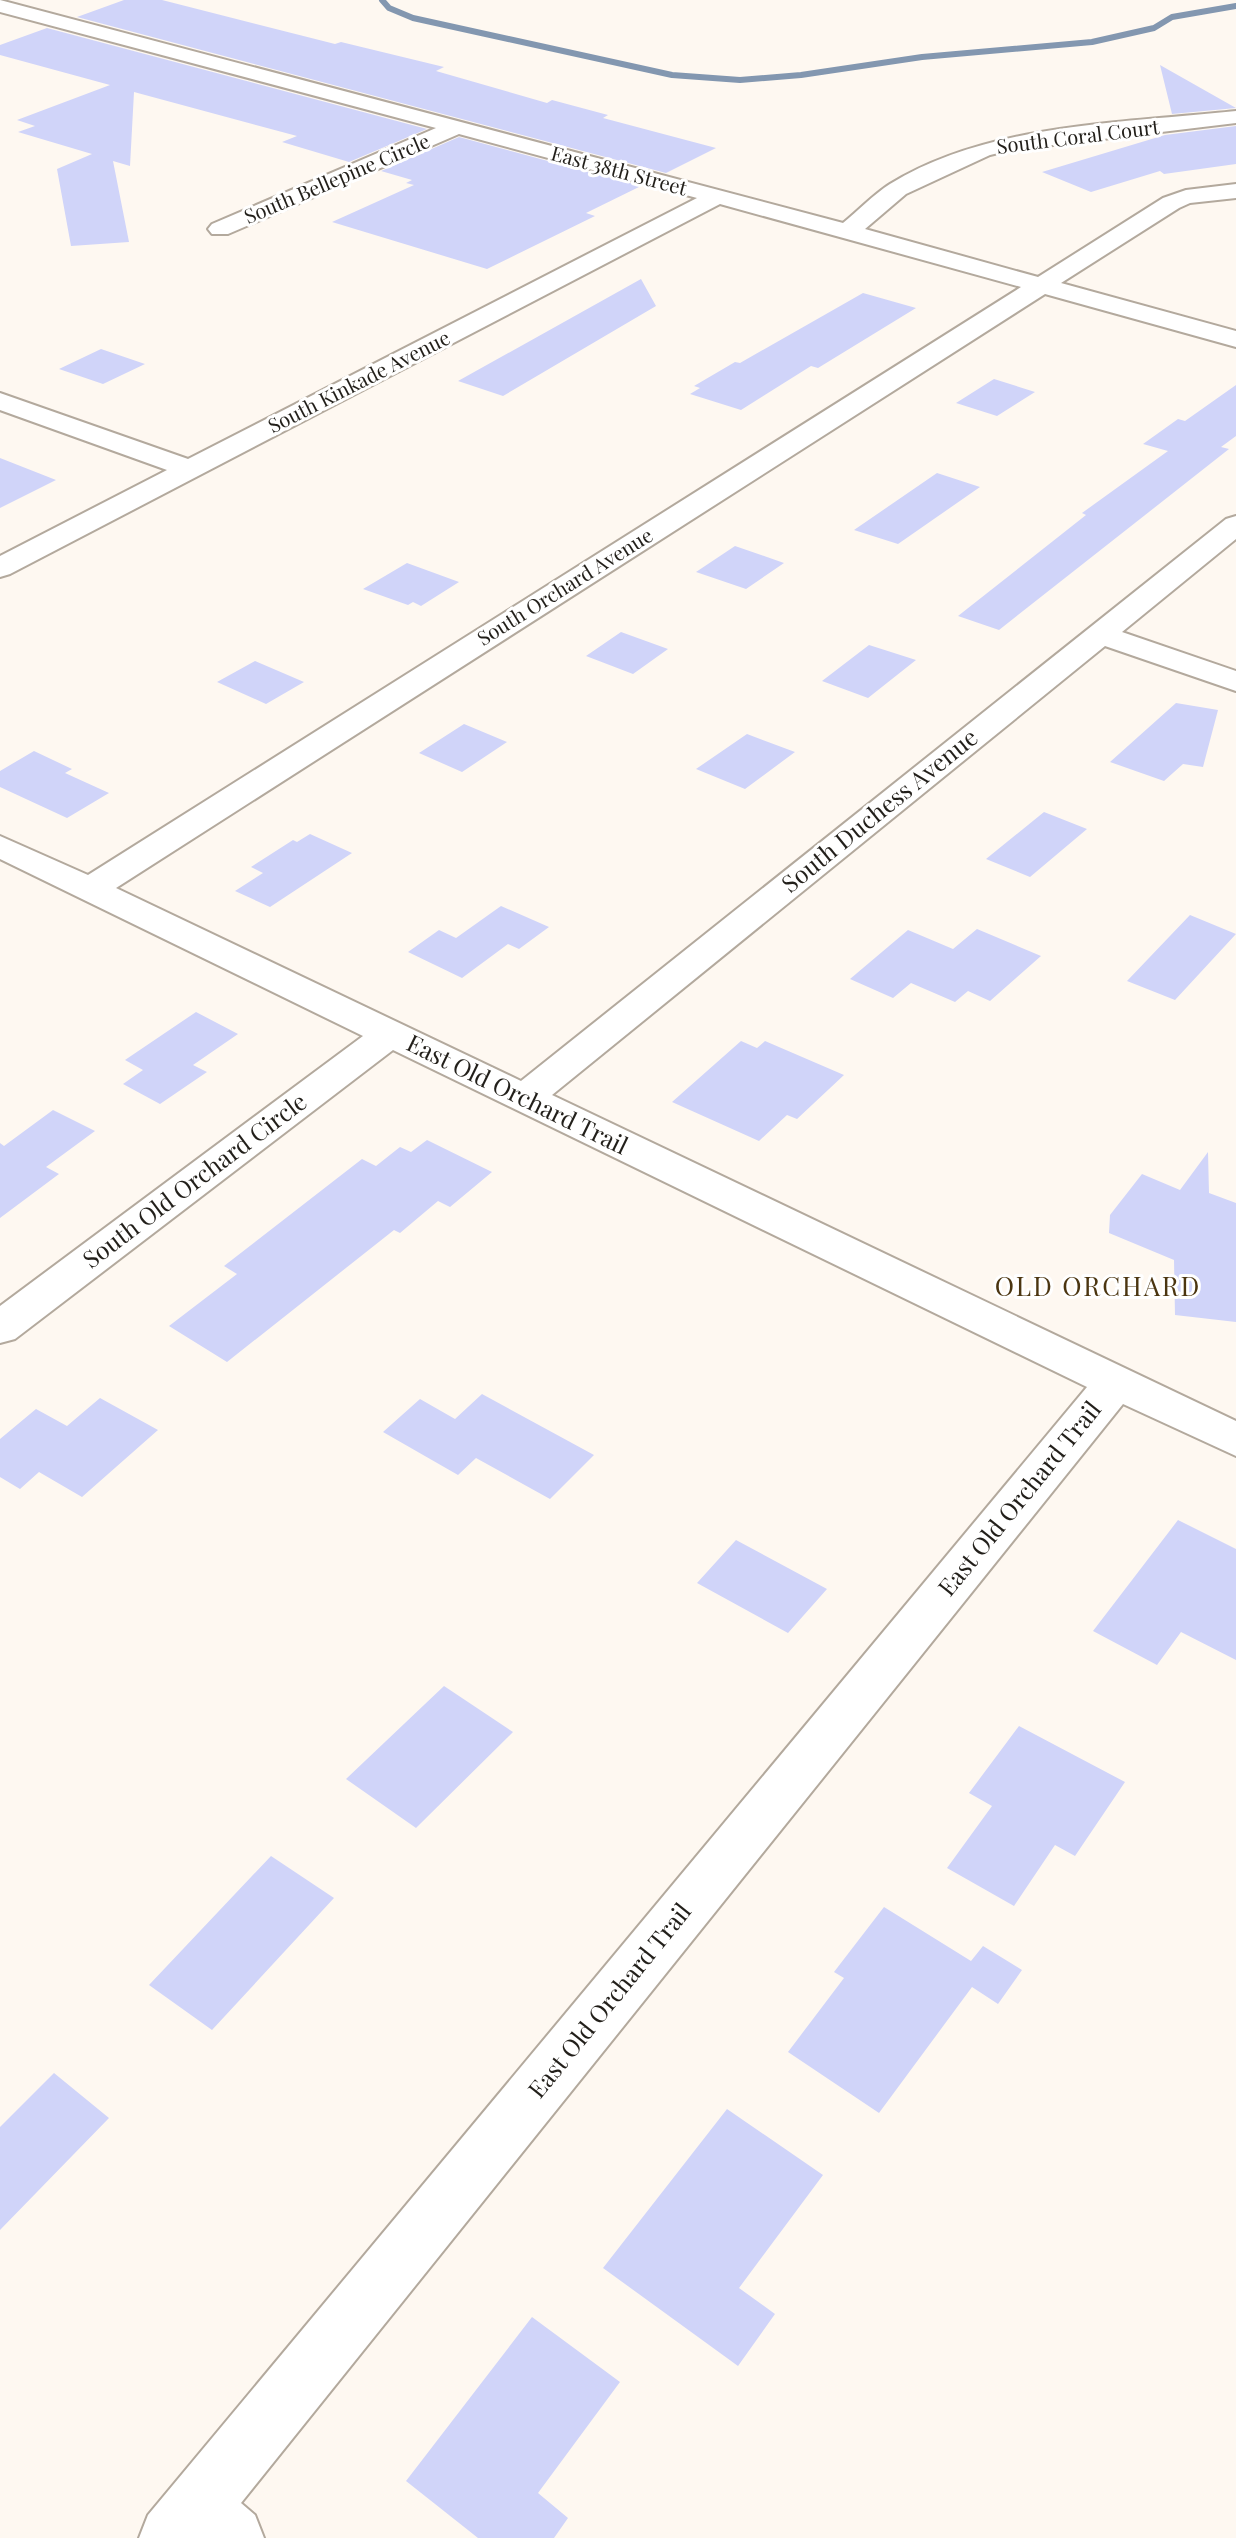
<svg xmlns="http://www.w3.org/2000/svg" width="1236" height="2538" font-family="'Playfair Display',serif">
<rect width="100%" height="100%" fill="#fef8f1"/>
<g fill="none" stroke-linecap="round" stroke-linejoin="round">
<path stroke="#8397b0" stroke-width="6" d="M382,0l7,8 24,10 259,57 68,5 61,-5 121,-18 170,-15 62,-14 18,-11 64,-11"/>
</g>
<path fill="#d0d4f9" d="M124,0h38l173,44 6,-2 103,25 -8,4 111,32 5,-3 56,15 -5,3 113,30 -50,25 -589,-156z
M47,28l380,101 -78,33 -67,-20 15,-6 -163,-44 -4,74 -17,-5 16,81 -58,4 -14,-77 35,-15 -74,-22 17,-6 -18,-6 93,-35 -110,-30v-10z
M1160,65l76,43 -64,6z
M1236,126v38l-72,10 -4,-3 -69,21 -49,-20 123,-37z
M459,137l182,49 -55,27 9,3 -108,53 -155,-47 82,-37 -8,-2 6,-3 -31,-9z
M641,279l15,27 -153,90 -45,-15z
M863,293l53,15 -98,60 -7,-2 -70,44 -51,-16 10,-6 -6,-2 41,-24 5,1z
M101,349l44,15 -42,20 -44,-15z
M994,379l41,13 -38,24 -41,-13z
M1236,385v51l-15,11 8,2 -230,181 -41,-14 128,-101 -4,-2 86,-62 -25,-7 35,-25 7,2z
M0,458l56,22 -56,28z
M937,473l43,14 -82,57 -44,-14z
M735,546l49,17 -38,26 -50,-17z
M407,563l52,19 -38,24 -8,-4 -5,3 -45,-16z
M621,632l47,17 -35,25 -47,-18z
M869,645l47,15 -48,38 -46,-17z
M255,661l49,21 -38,22 -49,-22z
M1176,703l42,7 -15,57 -20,-3 -19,17 -54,-19z
M464,724l43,18 -45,30 -43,-19z
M747,734l48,18 -50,37 -49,-20z
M34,751l38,18 -7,4 44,20 -42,25 -67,-31v-16z
M1044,812l43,17 -57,48 -44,-18z
M310,834l42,19 -82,54 -35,-16 28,-18 -12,-6 42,-27 4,2z
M501,906l48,21 -30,22 -11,-5 -46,34 -54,-26 31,-22 17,8z
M1190,915l46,19 -61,66 -48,-19z
M977,929l64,27 -51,45 -22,-10 -13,11 -44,-19 -18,15 -43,-19 58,-49 45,19z
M196,1012l42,22 -45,31 14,7 -47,32 -37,-20 20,-14 -18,-10z
M741,1041l16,7 8,-7 79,34 -47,44 -10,-4 -28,26 -87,-39z
M53,1110l42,21 -49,36 13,7 -59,44v-75l4,3z
M427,1140l65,32 -42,35 -12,-6 -38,32 -6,-3 -167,132 -58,-36 68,-52 -13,-8 138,-107 14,7 24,-19 11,5z
M1208,1152l1,41 27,10v119l-61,-7 -1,-55 -65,-27 1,-18 32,-41 38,16z
M482,1394l112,61 -44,44 -74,-41 -18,17 -75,-43 37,-33 35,20z
M100,1398l58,32 -76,67 -43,-25 -19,17 -20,-12v-38l36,-30 31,17z
M1178,1520l58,29v111l-55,-28 -24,33 -64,-34z
M736,1540l91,49 -39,44 -91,-50z
M444,1686l69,46 -97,96 -70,-49z
M1019,1726l106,56 -50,74 -20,-11 -41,61 -67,-38 45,-62 -23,-13z
M271,1856l63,42 -122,132 -63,-45z
M884,1907l87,54 12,-15 39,24 -24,34 -26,-17 -93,126 -91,-61 56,-74 -10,-6z
M54,2073l55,45 -109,112v-103z
M727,2109l96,66 -84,113 36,26 -37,52 -135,-98z
M532,2317l88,65 -82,111 30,25 -14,20h-76l-72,-57z"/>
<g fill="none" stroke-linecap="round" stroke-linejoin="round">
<g stroke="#b3a99d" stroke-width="4">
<path id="minor" d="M0,0l843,223c15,-12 31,-29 47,-39 99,-61 234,-61 346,-73v12l-225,27 -21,5 -84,39 -41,35 173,48 125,-79 23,-8 50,-6v14l-46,5 -11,5 -118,75 175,48v16l-191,-53 -929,594 405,193 705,-562 10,-3v23l-114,93 114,39v20l-131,-45 -553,449 684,326v35l-113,-52 -882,1099 14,12 9,23h-125l9,-23 939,-1128 -694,-337 -378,289 -15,4v-37l363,-270 -363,-177v-23l88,39 933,-588 -301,-83 -710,370 -10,3v-21l167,-86 -167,-60v-17l188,66 509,-261 -238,-64 -231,100h-16l-4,-5 4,-5 224,-96 -436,-116z"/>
</g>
<use href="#minor" fill="#fff" fill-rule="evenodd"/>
</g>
<g text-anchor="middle" stroke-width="6" stroke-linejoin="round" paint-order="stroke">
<g font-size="20" fill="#221f1a" stroke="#fff">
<text transform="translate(1078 137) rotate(-7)" y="7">South Coral Court</text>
<text transform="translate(619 171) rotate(15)" y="7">East 38th Street</text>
<text transform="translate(337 179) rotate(-23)" y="7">South Bellepine Circle</text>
<text transform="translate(359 382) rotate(-27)" y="7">South Kinkade Avenue</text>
<text transform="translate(565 587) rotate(-32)" y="7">South Orchard Avenue</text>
</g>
<g font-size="24" fill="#221f1a" stroke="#fff">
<text transform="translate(880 811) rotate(-39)" y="8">South Duchess Avenue</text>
<text transform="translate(517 1095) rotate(26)" y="8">East Old Orchard Trail</text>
<text transform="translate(195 1181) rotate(-37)" y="8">South Old Orchard Circle</text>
<text transform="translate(1020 1499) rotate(-51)" y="8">East Old Orchard Trail</text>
<text transform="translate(610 2001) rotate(-51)" y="8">East Old Orchard Trail</text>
</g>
<g font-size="26" letter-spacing="2" fill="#4b3510" stroke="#fff">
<text x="1098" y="1296">OLD ORCHARD</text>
</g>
</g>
</svg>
